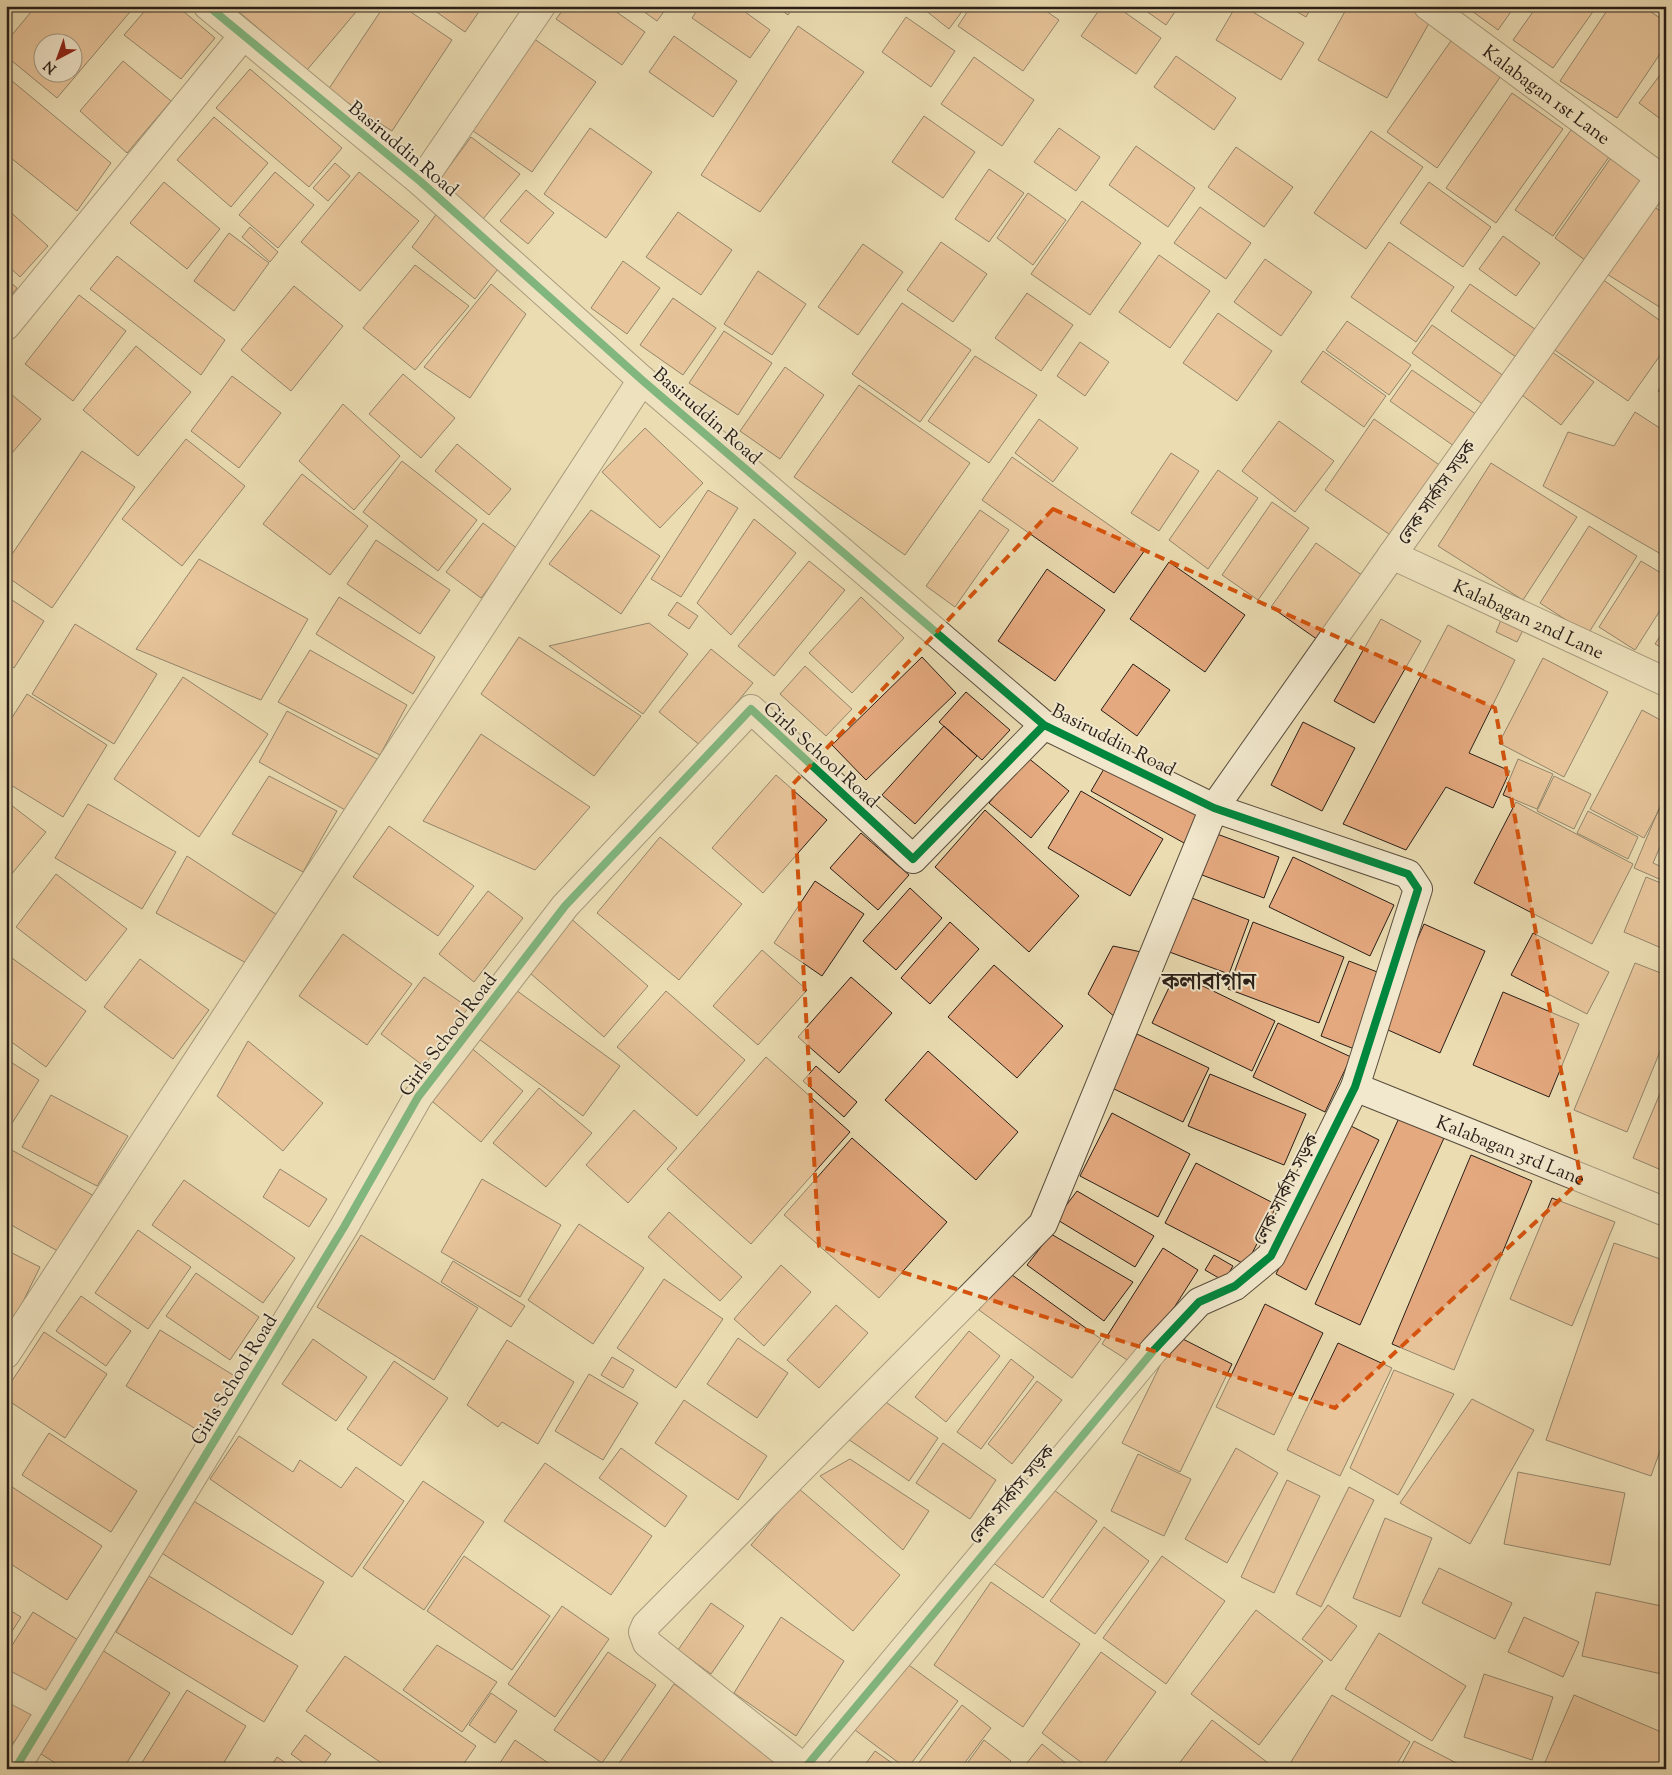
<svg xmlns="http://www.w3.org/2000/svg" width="1672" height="1775" font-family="'Sorts Mill Goudy','Noto Serif Bengali',serif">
<rect width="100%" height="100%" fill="#ebdcb2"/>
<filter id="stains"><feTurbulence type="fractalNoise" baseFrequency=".004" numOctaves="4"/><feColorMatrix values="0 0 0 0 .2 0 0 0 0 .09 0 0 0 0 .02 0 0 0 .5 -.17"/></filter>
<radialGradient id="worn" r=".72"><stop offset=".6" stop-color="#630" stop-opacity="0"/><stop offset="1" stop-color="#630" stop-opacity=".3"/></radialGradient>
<path fill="#e5a97f" stroke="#281e17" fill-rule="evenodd" d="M36,6l17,1 82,-1 -78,92 -51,-42v-14zM42,42h30v30h-30z
M149,6h28l38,32 -34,41 -57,-44z
M242,6h119l-54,64 -69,-59z
M384,6h18l50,34 -60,91 -64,-41z
M428,6h55l-18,26z
M566,6h42l37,26 -23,33 -66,-46z
M636,6h32l-11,15z
M700,6h37l33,24 -20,28 -58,-40z
M775,6h19l-6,9z
M920,6h46l-17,23z
M971,6h68l20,14 -36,51 -65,-45z
M1102,6h14l45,32 -25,36 -55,-38z
M1139,6h40l-13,19z
M1236,6h7l61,37 -23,37 -65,-40z
M1287,6h25l-6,11z
M1348,6h64l20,12 -45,80 -69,-38z
M1465,6h50l-17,24z
M1537,6h60l-44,62 -40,-28z
M1610,6h32l24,16v23l-49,73 -57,-37z
M906,17l49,34 -24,36 -49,-35z
M798,26l66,46 -104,140 -59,-37z
M530,36l66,46 -64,90 -66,-46z
M674,36l63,45 -24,36 -64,-45z
M1453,38l50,35 -66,95 -50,-36z
M1176,56l60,42 -22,32 -60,-43z
M974,57l60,43 -32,46 -61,-42z
M123,61l48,40 -44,52 -47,-42z
M1666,67v56l-27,-20z
M250,69l92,79 -33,39 -93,-79z
M6,76l105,87 -34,48 -71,-57z
M1512,93l51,36 -67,94 -50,-35z
M924,116l51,36 -32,46 -51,-36z
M214,117l54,46 -37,44 -54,-47z
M590,128l62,44 -46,66 -62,-44z
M1059,128l41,29 -24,34 -42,-29z
M1571,130l38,27 -56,79 -38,-26z
M1371,131l52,36 -57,82 -52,-36z
M471,137l49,37 -37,45 -45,-37z
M1136,146l59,42 -27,39 -59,-42z
M1236,147l57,40 -29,40 -56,-40z
M1615,152l39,28 -61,86 -38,-28z
M335,163l15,13 -22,25 -15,-13z
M989,169l35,24 -35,49 -34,-23z
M275,172l39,33 -36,43 -39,-33z
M359,172l60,49 -59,70 -59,-49z
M164,182l56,47 -33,40 -57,-46z
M1429,182l62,45 -28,40 -63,-44z
M526,190l28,23 -26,31 -28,-23z
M1028,193l38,27 -33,45 -36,-27z
M1082,201l59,42 -51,72 -59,-41z
M1645,202l21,12v97l-64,-40z
M1200,207l51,36 -25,36 -52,-36z
M6,208l42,38 -28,31 -14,-13z
M438,212l63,53 -26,34 -63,-52z
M678,212l54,38 -31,45 -55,-38z
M250,227l28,25 -8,10 -28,-25z
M229,233l40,30 -35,48 -40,-30z
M1503,236l37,27 -24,33 -37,-27z
M941,242l46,32 -34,48 -46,-32z
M1389,242l65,45 -38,55 -65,-45z
M863,244l40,28 -45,63 -40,-28z
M1159,255l51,36 -40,57 -51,-36z
M117,256l108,84 -24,35 -111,-86z
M1265,259l47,33 -31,44 -47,-34z
M623,261l37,27 -33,46 -36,-26z
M415,265l54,41 -54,64 -52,-42z
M758,271l48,33 -34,51 -48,-31z
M1598,276l68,49v22l-38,54 -79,-55z
M6,279l11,9 -11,13z
M491,284l35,30 -56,84 -46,-31z
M1470,284l72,50 -19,28 -72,-51z
M294,286l49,40 -52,65 -50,-41z
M1027,293l46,32 -32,46 -46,-33z
M79,295l47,36 -53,70 -48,-37z
M673,298l43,30 -33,47 -43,-30z
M902,303l69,47 -51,72 -68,-48z
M1218,313l54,38 -35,50 -54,-38z
M1347,321l64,44 -22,30 -63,-45z
M1432,325l76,54 -20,29 -76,-55z
M724,331l48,32 -34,52 -49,-32z
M1080,342l29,20 -24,34 -28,-20z
M136,346l55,46 -53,64 -55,-46z
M1548,349l46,33 -33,43 -43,-33z
M1323,351l63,45 -22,31 -63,-45z
M975,356l62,39 -48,68 -61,-42z
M785,367l39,28 -44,64 -40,-28z
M1412,370l71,49 -22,32 -71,-50z
M403,374l52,44 -34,40 -52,-44z
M232,376l49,37 -42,55 -48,-37z
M1666,380v16l-8,-5z
M859,385l111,78 -65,92 -111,-78z
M6,390l35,29 -35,41z
M343,404l57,52 -46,54 -55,-49z
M1635,412l31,20v125l-123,-71 25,-54 46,14z
M1039,419l39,29 -25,34 -38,-29z
M1374,419l74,52 -49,70 -74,-51z
M1279,421l55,40 -39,51 -53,-41z
M645,428l58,55 -43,45 -58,-56z
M186,439l59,47 -63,80 -60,-47z
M457,444l54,45 -22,26 -54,-44z
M82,451l53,36 -83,121 -46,-32v-13z
M1171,453l28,18 -40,60 -28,-18z
M1012,457l133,93 -31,43 -132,-93z
M402,461l75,59 -39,51 -75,-59z
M1491,463l86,54 -54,83 -85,-54z
M1218,470l40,28 -50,71 -39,-29z
M302,474l66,52 -38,49 -67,-51z
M708,490l30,18 -57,89 -30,-18z
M1272,502l37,26 -51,72 -36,-25z
M591,510l69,46 -39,58 -72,-50z
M980,510l29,20 -54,77 -29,-21z
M754,519l42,34 -65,82 -34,-32z
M483,523l35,26 -37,49 -35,-26z
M1589,526l48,30 -49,78 -48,-31z
M376,540l74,50 -30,44 -73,-50z
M1316,543l50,35 -45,64 -50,-35z
M199,559l109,60 -47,81 -125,-51z
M809,561l36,29 -71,86 -36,-30z
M1641,561l25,15v25l-31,49 -36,-23z
M1169,562l76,53 -40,57 -75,-53z
M1047,569l58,41 -50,71 -57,-40z
M6,596l38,25 -30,47 -8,-5z
M339,597l96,60 -22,37 -97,-60z
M861,597l43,41 -52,55 -43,-40z
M677,602l21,14 -9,13 -21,-14z
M1503,615l22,11 -8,16 -21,-10z
M1381,619l40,22 -47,82 -40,-22z
M649,623l39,31 -45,60 -94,-68z
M75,624l82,50 -43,70 -82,-50z
M1448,625l67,35 -46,93 41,18 -17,37 -47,-21 -40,63 -63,-26z
M1666,627v23l-11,-6z
M519,637l122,79 -47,60 -113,-82z
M711,649l42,34 -52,63 -42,-34z
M310,650l97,55 -27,50 -102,-53z
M922,657l34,36 -90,87 -34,-35z
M1543,658l65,34 -44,85 -65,-34z
M1133,664l37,26 -33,46 -36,-26z
M805,666l47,43 -26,27 -46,-42z
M183,677l85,57 -69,103 -85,-58z
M966,692l44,38 -28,30 -43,-38z
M27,694l80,51 -44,72 -57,-35v-55z
M1642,710l24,13v74l-22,41 -54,-29z
M287,711l90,48 -30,52 -88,-49z
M1303,722l52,26 -33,63 -51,-26z
M944,726l33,30 -62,68 -33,-29z
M481,734l109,73 -55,63 -112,-49z
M1027,757l42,34 -38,47 -42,-35z
M1518,759l35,15 -16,35 -34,-14z
M1108,762l93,50 -17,31 -93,-52z
M776,775l51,45 -64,73 -51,-45z
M269,776l68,35 -34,61 -71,-38z
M1554,776l37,18 -17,35 -37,-18z
M1081,791l82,48 -33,57 -82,-48z
M1666,792v90l-32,-14z
M6,801l40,31 -40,49z
M1516,802l117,62 -41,80 -118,-61z
M88,804l88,48 -34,57 -87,-51z
M985,810l94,86 -50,56 -94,-85z
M1588,811l50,26 -10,22 -51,-26z
M389,826l85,60 -36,50 -85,-59z
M861,833l48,42 -31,35 -48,-42z
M1666,833v36l-13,-6z
M1217,834l62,23 -15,41 -62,-23z
M660,837l82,67 -63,76 -82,-67z
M187,856l101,66 -31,47 -101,-56z
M1293,857l101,48 -24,51 -101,-49z
M56,874l71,55 -41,52 -70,-54z
M1646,877l20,8v65l-42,-18z
M815,881l49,33 -42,62 -48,-33z
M910,888l32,30 -46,52 -33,-29z
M488,891l35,27 -49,64 -35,-28z
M1184,895l65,25 -20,54 -65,-24z
M568,916l80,70 -44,51 -81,-70z
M950,922l29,27 -49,55 -29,-26z
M1253,922l91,35 -25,66 -91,-34z
M1424,924l61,27 -45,102 -61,-27z
M1533,933l76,39 -22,42 -76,-39z
M343,934l69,50 -45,61 -68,-49z
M1113,946l33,7 -30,65 -28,-24z
M762,950l45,40 -49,55 -45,-39z
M9,956l77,55 -40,56 -40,-29v-78z
M140,959l69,51 -36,49 -69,-52z
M1349,961l36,14 -28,75 -36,-14z
M1635,963l31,12v62l-39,95 -53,-22z
M994,965l69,61 -46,52 -69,-61z
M1176,973l99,48 -23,50 -100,-48z
M424,977l48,33 -39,63 -52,-39z
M851,977l41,36 -53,60 -41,-36z
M516,990l104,76 -37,50 -104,-77z
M666,991l79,69 -48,56 -80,-69z
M1503,992l76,32 -30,73 -76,-32z
M1278,1023l73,34 -26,55 -72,-35z
M1137,1034l72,34 -26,54 -71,-34z
M248,1041l75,62 -40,48 -66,-55z
M469,1046l54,45 -42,51 -54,-45z
M928,1051l90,81 -42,48 -91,-80z
M766,1057l84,75 -99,112 -84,-75z
M6,1059l33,21 -33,53z
M816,1066l41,36 -13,15 -41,-36z
M1210,1074l96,40 -22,51 -96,-39z
M1666,1079v93l-33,-14z
M539,1088l53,45 -46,54 -53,-44z
M51,1095l77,41 -31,50 -75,-39z
M634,1110l43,38 -49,55 -42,-38z
M1112,1113l78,41 -32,63 -78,-41z
M1399,1118l45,20 -84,187 -45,-21z
M1349,1125l30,15 -73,150 -30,-16z
M852,1138l95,84 -68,76 -95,-83z
M8,1148l88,49 -33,57 -57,-32v-71z
M1471,1155l61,26 -78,189 -62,-26z
M1196,1163l81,42 -31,60 -81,-42z
M280,1169l47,30 -18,28 -46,-30z
M482,1179l79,46 -41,72 -79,-45z
M184,1180l111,78 -32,45 -111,-78z
M1077,1191l77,45 -19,31 -79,-48z
M1552,1198l63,24 -43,104 -62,-27z
M669,1212l73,65 -22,24 -72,-64z
M579,1224l65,44 -51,76 -65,-44z
M138,1230l53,37 -43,62 -53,-36z
M1051,1234l82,48 -29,39 -77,-56z
M361,1235l117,73 -44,72 -117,-73z
M1614,1243l52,18v173l-15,42 -105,-36z
M1163,1248l35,22 -61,96 -35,-22z
M6,1250l34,17 -30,61 -4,-2z
M1214,1255l19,11 -9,15 -19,-11z
M453,1261l72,45 -14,21 -70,-45z
M781,1265l30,27 -47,54 -30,-27z
M1008,1272l93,67 -29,39 -93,-68z
M196,1273l63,44 -29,43 -64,-44z
M664,1279l59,40 -47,69 -59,-40z
M81,1296l50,35 -25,35 -50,-35z
M1265,1304l58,29 -49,102 -58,-28z
M836,1305l32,28 -49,55 -32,-28z
M160,1330l78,48 -34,56 -78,-48z
M969,1331l31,25 -54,66 -31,-25z
M44,1332l63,42 -42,64 -59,-39v-9z
M1175,1335l57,29 -52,108 -58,-29z
M738,1338l50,35 -31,45 -50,-34z
M313,1339l54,38 -31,44 -54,-37z
M507,1340l67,42 -36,62 -36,-22 -4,5 -31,-22z
M1338,1343l54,25 -52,108 -53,-26z
M612,1357l22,13 -11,18 -22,-13z
M1011,1359l23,18 -53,72 -24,-17z
M394,1361l54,37 -47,68 -54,-37z
M1394,1370l60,24 -56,101 -48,-27z
M589,1374l49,29 -35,57 -48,-29z
M1037,1381l25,19 -50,64 -24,-20z
M877,1396l61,42 -29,43 -61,-42z
M1472,1399l62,31 -64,114 -70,-41z
M684,1400l83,56 -29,44 -83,-57z
M49,1433l88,58 -26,41 -89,-57z
M239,1436l54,36 7,-12 41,28 15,-21 48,34 -52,76 -142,-98z
M943,1443l53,37 -26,39 -54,-36z
M621,1448l66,48 -22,31 -66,-49z
M1236,1448l42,25 -51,90 -42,-24z
M1138,1454l53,25 -27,57 -53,-25z
M850,1459l79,52 -26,39 -83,-74z
M545,1463l107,73 -41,59 -107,-74z
M1518,1472l107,21 -15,72 -106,-21z
M1287,1480l33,16 -46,97 -33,-16z
M423,1481l61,41 -60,88 -61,-42z
M6,1483l96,63 -35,54 -61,-39z
M1047,1485l50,36 -54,77 -51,-36z
M1349,1487l25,13 -53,107 -25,-13z
M798,1488l102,87 -47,56 -102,-86z
M192,1500l132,82 -32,53 -132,-83z
M1385,1518l47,20 -32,79 -47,-19z
M1104,1527l45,34 -54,73 -45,-33z
M464,1556l86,60 -38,54 -85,-59z
M1162,1556l63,45 -59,83 -63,-46z
M1439,1568l73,35 -17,36 -73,-36z
M149,1576l149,90 -34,56 -148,-90z
M991,1582l89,62 -57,83 -89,-62z
M1596,1592l70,15v68l-84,-19z
M711,1603l33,23 -33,48 -33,-24z
M1328,1605l29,21 -26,35 -29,-22z
M562,1606l47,33 -54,78 -47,-33z
M6,1608l15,9 -15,24z
M1256,1610l67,51 -64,84 -68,-51z
M33,1612l45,28 -38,60 -34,-21v-24z
M781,1617l63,44 -48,75 -62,-43z
M1524,1617l55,25 -16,35 -55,-25z
M1379,1633l87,53 -34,55 -87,-52z
M437,1645l60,37 -35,50 -59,-42z
M102,1650l68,43 -47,76h-58l-24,-15z
M608,1652l48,33 -54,78 -48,-33z
M1101,1652l55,40 -56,77h-10l-48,-36z
M345,1656l131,90 -16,23h-70l-84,-58z
M902,1660l56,41 -51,68 -56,-42z
M1484,1674l69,23 -21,63 -68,-23z
M674,1684l105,73 -8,12h-156z
M187,1690l59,36 -26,43h-82z
M13,1692l28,15 -35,45v-49z
M491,1693l26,18 -22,32 -26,-18z
M1332,1695l78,47 -16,27h-92l-11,-7z
M1574,1695l92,39v35h-119l-4,-2z
M962,1705l29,23 -31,41h-46z
M1212,1720l64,49h-101z
M305,1735l26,19 -11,15h-8l-21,-15z
M515,1740l42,29h-61z
M984,1740l27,21 -7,8h-41z
M1414,1741l54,28h-69z
M1042,1744l31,25h-51z
M875,1751l17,12 -4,6h-20l-4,-3z
M277,1757l17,12h-25z"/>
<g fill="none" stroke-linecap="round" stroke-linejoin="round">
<g stroke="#594e3e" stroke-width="30">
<g id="minor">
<path d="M208,6l213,176 221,198 402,345 170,83 194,66 10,15 -63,198 -84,169 -36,30 -36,16 -45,48 -350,419"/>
<path id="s1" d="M1428,6l238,176"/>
<path d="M421,182l120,-176"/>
<path d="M6,326l237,-290"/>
<path id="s2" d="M1392,555l274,127"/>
<path id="s3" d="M1355,1087l311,125"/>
<path d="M6,1354l636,-974"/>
<path d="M6,1685l45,24"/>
<path d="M804,1768l-157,-125 -4,-11 3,-7 397,-401 171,-416 178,-253 268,-378"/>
<path d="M15,1769l329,-542 74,-130 147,-191 186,-197 162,150 131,-134"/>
</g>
</g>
<use href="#minor" stroke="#f2e8cd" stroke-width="28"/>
<g stroke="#f2e8cd" stroke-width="11">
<path id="cycleway" d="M208,6l213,176 221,198 402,345 170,83 194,66 10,15 -63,198 -84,169 -36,30 -36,16 -45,48 -350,419
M15,1769l329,-542 74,-130 147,-191 186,-197 162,150 131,-134"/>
</g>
<use href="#cycleway" stroke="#00873e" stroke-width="8"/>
</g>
<path d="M0 0H1672V1775H0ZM1053,509l442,199 86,472 -246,228 -516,-162 -26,-462z" fill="#ebdcb2" fill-opacity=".55" fill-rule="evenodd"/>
<path fill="none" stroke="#d5530d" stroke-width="4" stroke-dasharray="10 6" stroke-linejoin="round" d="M1053,509l442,199 86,472 -246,228 -516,-162 -26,-462z"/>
<g text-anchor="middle" stroke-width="4" stroke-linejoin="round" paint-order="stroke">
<g font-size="19" fill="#281e17" stroke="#f2e8cd">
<text dy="7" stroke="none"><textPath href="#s1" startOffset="148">Kalabagan 1st Lane</textPath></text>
<text transform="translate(404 148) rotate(40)" y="7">Basiruddin Road</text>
<text transform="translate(708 415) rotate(41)" y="7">Basiruddin Road</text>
<text transform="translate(1436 492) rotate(-55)" y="7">লেক সার্কাস সড়ক</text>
<text dy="7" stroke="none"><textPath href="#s2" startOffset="151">Kalabagan 2nd Lane</textPath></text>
<text transform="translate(1114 739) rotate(27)" y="7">Basiruddin Road</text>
<text transform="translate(822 754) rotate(42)" y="7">Girls School Road</text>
<text transform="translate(447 1034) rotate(-53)" y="7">Girls School Road</text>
<text dy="7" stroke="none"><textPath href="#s3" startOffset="168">Kalabagan 3rd Lane</textPath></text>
<text transform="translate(1285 1189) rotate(-63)" y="7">লেক সার্কাস সড়ক</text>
<text transform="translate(233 1379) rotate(-59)" y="7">Girls School Road</text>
<text transform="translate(1011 1494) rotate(-50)" y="7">লেক সার্কাস সড়ক</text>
</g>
<g font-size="24" font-weight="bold" fill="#281e17" stroke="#f2e8cd">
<text x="1209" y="989">কলাবাগান</text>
</g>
</g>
<rect width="1672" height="1775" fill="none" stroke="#ebdcb2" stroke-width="25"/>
<rect x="8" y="8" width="1657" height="1760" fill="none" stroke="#281e17" stroke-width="2.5"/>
<rect x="12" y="12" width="1647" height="1750" fill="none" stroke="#281e17"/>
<g transform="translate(58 58) rotate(221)"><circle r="24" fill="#f2e8cd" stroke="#a19784"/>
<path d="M0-4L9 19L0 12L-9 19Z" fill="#8f2418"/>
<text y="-8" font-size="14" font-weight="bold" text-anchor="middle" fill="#281e17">N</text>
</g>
<rect width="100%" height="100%" filter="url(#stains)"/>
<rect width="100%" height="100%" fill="url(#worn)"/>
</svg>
